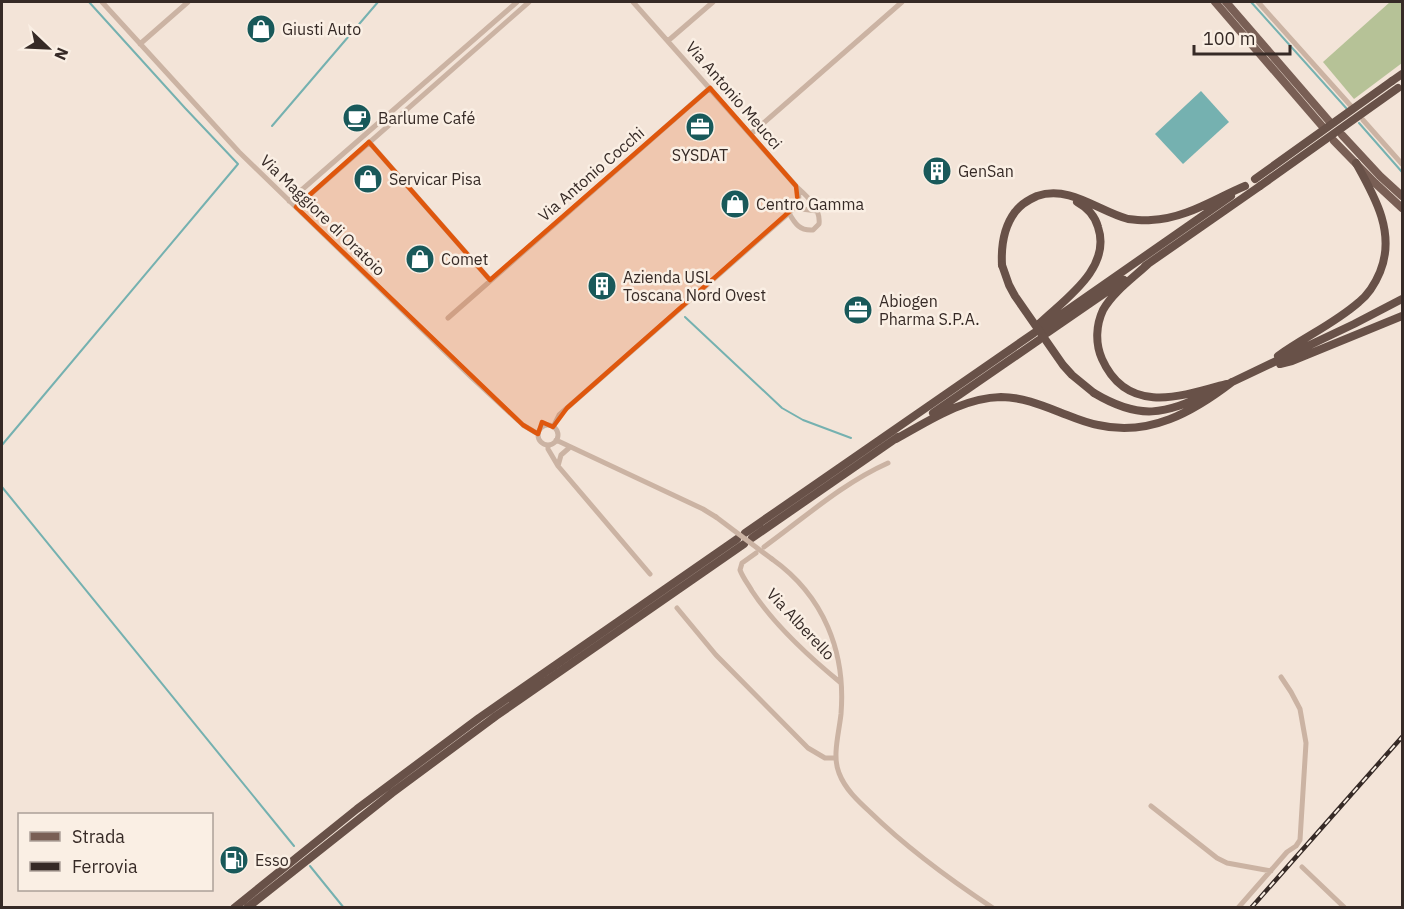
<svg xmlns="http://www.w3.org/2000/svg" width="1404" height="909" font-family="'IBM Plex Sans',sans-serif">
<rect width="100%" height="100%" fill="#f3e4d8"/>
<path fill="#b6c297" d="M1390,2h12v61l-48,36 -31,-37z"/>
<path fill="#75b1b0" d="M1201,91l28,31 -46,42 -28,-30z"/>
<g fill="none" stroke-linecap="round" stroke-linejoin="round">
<path stroke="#75b1b0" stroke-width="2" d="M1251,2l96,107
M1359,123l43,49
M272,126l106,-124
M685,317l97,91 21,12 48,18
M2,445l236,-281 -53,-56 -96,-106
M2,487l292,359
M310,866l34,42"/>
<path stroke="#cbb3a3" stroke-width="5" d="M102,2l137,150 233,226 51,47 15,9
M1258,2l93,104
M669,40l44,-38
M140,44l48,-42
M1363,120l39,44
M751,134l151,-132
M369,142l121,138
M289,201l228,-199
M296,207l233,-205
M794,208l23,3
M789,213c6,11 11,18 24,17l6,-6c2,-15 -11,-27 -21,-36
M448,318l262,-230
M538 435a10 10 0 1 1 20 0a10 10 0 1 1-20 0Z
M553,427l6,-12 8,-7 222,-195c9,-8 13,-15 7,-27l-163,-184
M556,440l147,69 13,8
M548,445v4l10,17 92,108
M558,466l3,-11 8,-7
M764,547c40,-29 79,-64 124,-84
M756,553l-14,10 -2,7c3,8 8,14 12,21 23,35 56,65 89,92
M772,559c52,37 74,93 69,155 -2,19 -9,42 -2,59 6,16 19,28 31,39 38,37 79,67 123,96
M677,608l39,47 92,93 17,10h11
M1151,806l66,52 10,5 44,8
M1302,867l43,41
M1238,908l49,-56 9,-6 4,-6 6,-97 -6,-34 -9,-17 -10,-15"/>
<path stroke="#795f55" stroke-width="8" d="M1215,2l107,124
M1226,2l103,119
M1342,135l38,41 22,20
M1334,141l41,42 27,25"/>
<path stroke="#685148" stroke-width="8" d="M1392,81l10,-7
M1148,264c-15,14 -35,28 -45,46 -7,15 -8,33 -1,49 25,56 78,38 124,25
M1002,265c-1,-19 1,-37 13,-53 5,-7 13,-12 22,-16 33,-11 61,15 91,23 8,1 16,2 23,1 34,-1 63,-21 94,-34
M1145,266l115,-80
M1040,323c25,-24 72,-55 58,-96 -3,-11 -10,-19 -21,-25
M1043,327l188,-131
M1047,333l77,-53
M1278,356c26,-19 56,-32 81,-54 10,-8 16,-18 21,-30 16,-39 -5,-75 -24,-109
M1280,364l12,-3 110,-45
M1228,384l126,-60 48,-25
M1094,393c47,28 69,21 117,0
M933,413l106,-73
M896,439c33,-18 66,-41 105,-42 23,0 45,10 66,18 10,4 20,8 31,10 51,12 95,-13 134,-43
M745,533l289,-200
M752,538l146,-101
M234,908l123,-99 122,-91 258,-179
M247,908l145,-115 104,-77 248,-172"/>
<g stroke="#362a26" stroke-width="4.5">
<path id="rail" d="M1251,908l151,-171"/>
</g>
<use href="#rail" stroke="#faefe4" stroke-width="2" stroke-dasharray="7" stroke-linecap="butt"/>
<path stroke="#cbb3a3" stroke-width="5" d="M716,517l56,42"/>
<path stroke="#685148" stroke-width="8" d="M1255,179l137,-98
M1260,186l138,-98
M1002,265l7,20 6,11 48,69 9,10 22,18"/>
</g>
<path fill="#df570d" fill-opacity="0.2" stroke="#df570d" stroke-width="4.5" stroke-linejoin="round" d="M710,88l86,98 2,18 -231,204 -14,19 -11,-5 -4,12 -15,-9 -227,-218 73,-65 121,138z"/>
<defs>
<g id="shop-disc" transform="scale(1.5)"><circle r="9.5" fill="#19595a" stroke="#faefe4"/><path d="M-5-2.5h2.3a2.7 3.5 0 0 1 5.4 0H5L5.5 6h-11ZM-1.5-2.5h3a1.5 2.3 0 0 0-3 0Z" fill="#fff"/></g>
<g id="cafe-disc" transform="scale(1.5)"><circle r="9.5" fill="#19595a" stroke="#faefe4"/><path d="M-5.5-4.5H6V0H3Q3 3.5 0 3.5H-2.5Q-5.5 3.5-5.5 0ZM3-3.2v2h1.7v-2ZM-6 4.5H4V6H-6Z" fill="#fff"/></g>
<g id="office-disc" transform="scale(1.5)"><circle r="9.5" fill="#19595a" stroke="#faefe4"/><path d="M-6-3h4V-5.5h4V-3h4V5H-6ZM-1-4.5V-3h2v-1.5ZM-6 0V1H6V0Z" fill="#fff"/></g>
<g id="building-disc" transform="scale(1.5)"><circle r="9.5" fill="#19595a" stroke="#faefe4"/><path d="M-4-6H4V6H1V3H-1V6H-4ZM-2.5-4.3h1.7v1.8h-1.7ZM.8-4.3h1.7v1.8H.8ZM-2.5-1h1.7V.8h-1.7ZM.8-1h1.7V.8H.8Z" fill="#fff"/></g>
<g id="fuel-disc" transform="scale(1.5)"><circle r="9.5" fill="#19595a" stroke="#faefe4"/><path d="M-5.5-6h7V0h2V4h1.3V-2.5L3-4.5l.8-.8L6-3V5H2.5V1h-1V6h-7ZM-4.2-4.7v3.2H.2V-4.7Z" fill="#fff"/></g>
</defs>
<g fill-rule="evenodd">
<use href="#shop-disc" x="261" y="29"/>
<use href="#cafe-disc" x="357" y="118"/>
<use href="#office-disc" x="700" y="127"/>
<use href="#building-disc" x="937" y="171"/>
<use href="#shop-disc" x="368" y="179"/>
<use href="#shop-disc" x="735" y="204"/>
<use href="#shop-disc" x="420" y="259"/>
<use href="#building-disc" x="602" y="286"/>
<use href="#office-disc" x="858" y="310"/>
<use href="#fuel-disc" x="234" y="860"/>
</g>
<g text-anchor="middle" stroke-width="5" stroke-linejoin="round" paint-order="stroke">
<g font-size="16" fill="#362a26" stroke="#faefe4" text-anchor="start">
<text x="282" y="35">Giusti Auto</text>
<text x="378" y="124">Barlume Café</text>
<text x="700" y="161" text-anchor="middle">SYSDAT</text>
<text x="958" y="177">GenSan</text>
<text x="389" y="185">Servicar Pisa</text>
<text x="756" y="210">Centro Gamma</text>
<text x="441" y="265">Comet</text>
<text x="623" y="283">Azienda USL<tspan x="623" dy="18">Toscana Nord Ovest</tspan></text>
<text x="879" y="307">Abiogen<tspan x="879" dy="18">Pharma S.P.A.</tspan></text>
<text x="255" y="866">Esso</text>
</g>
<g font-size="16" fill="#362a26" stroke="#faefe4">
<text transform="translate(734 95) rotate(49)" y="6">Via Antonio Meucci</text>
<text transform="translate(591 174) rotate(-41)" y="6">Via Antonio Cocchi</text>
<text transform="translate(323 215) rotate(44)" y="6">Via Maggiore di Oratoio</text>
<text transform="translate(801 624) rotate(47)" y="6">Via Alberello</text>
</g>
</g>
<rect width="1404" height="909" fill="none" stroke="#362a26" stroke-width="6"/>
<rect x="18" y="813" width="195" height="78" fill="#faefe4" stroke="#aca098" stroke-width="1.5"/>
<rect x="30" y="832" width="30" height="9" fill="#795f55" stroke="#aca098" stroke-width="1.5"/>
<text x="72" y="843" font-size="18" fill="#362a26">Strada</text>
<rect x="30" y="862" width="30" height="9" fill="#362a26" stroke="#aca098" stroke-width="1.5"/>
<text x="72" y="873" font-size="18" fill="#362a26">Ferrovia</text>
<g transform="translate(48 48) rotate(113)" stroke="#faefe4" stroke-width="4.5" paint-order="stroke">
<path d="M0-4.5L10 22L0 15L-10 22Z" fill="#362a26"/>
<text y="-9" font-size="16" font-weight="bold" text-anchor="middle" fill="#362a26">N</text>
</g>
<path d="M1194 45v9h96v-9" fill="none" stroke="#362a26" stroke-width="3"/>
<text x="1203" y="45" font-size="18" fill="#362a26" stroke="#faefe4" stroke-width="4.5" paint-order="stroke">100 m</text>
</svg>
